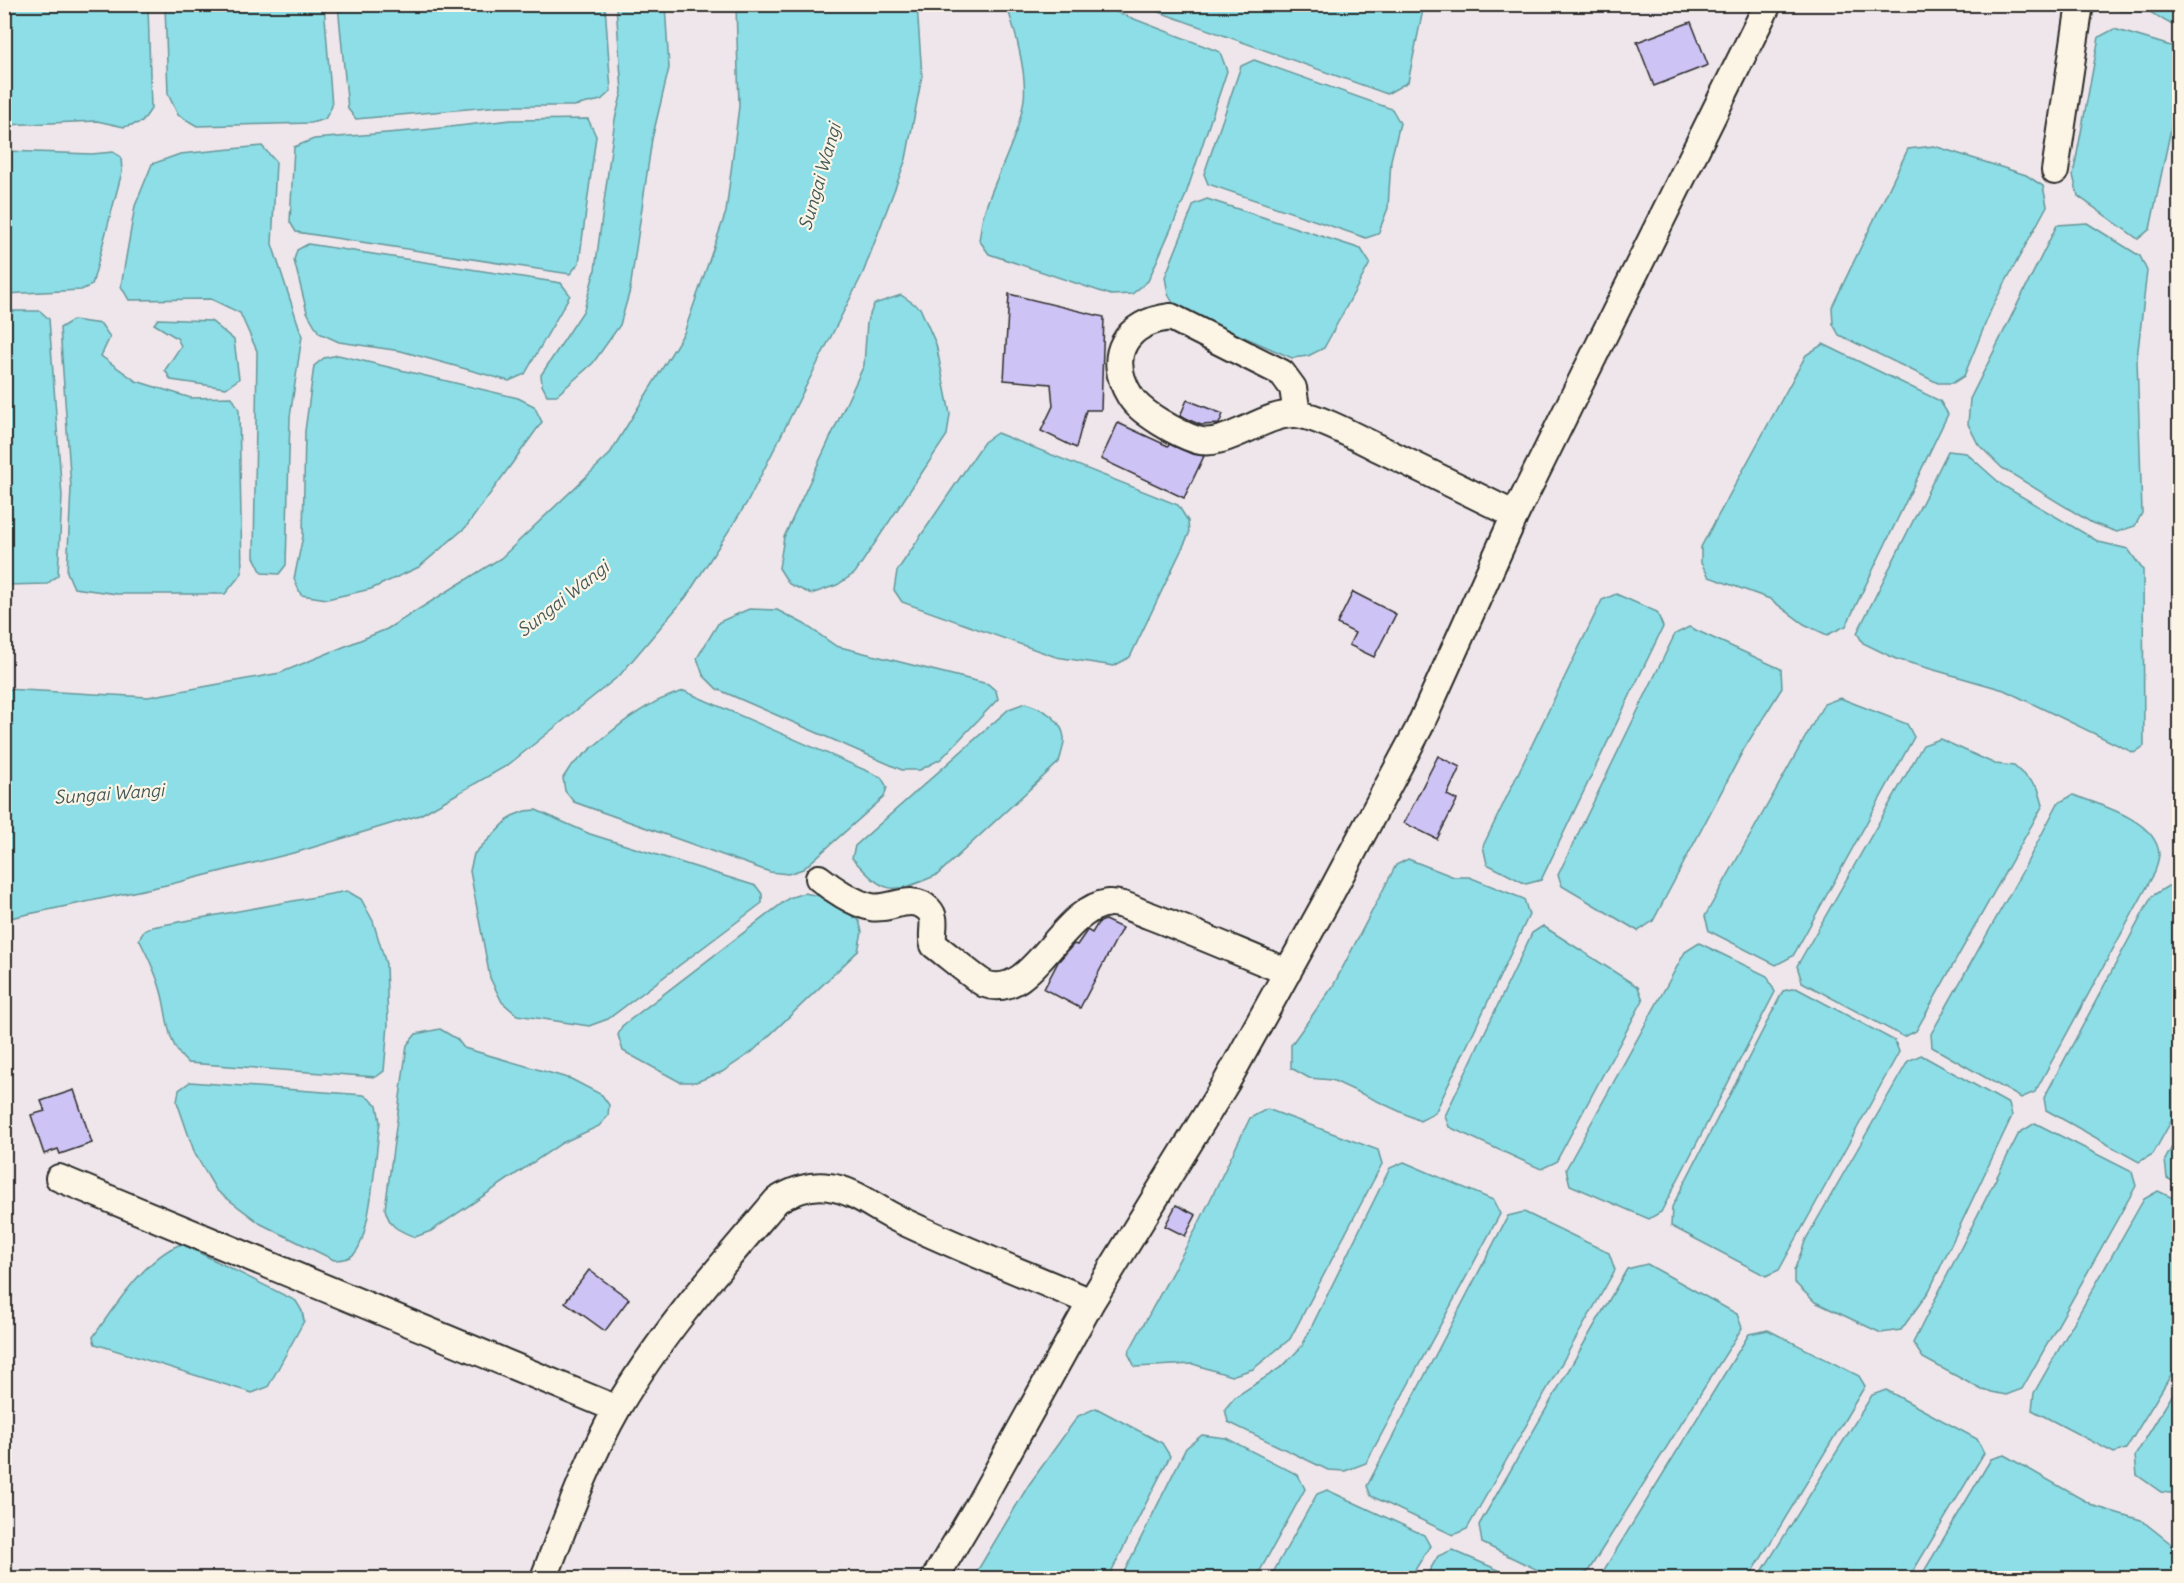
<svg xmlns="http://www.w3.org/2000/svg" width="2184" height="1583" font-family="Delius,sans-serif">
<rect width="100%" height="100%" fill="#eee6ea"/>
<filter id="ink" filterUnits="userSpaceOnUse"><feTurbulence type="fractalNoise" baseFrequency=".0167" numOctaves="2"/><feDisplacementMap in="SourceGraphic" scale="12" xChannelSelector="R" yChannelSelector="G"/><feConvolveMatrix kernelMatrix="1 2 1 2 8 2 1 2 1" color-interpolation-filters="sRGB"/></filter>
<g filter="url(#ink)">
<path fill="#8ddee6" stroke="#66969b" stroke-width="1.5" d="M4,5h144l3,104 -9,13 -18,5 -27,-6 -92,4z
M165,5h159l8,101 -7,13 -14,4 -114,3 -19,-11 -10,-21z
M338,5h267l6,86 -10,9 -27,6h-74l-144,13 -8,-10z
M616,5h49l4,63 -17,71 -22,151 -10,35 -27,38 -36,32h-10l-5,-10 -1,-10 43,-65 11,-40 20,-151 7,-27z
M736,5h181l5,71 -16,83 -43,114 -115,228 -62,96 -66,78 -112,90 -88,50 -119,36 -130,33 -166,35v-230l143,8 132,-24 107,-44 114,-71 108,-103 75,-122 42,-121 13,-106z
M1006,5h92l122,47 7,19 -42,126 -37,84 -16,13 -21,1 -122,-41 -10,-14c2,-9 2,-19 5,-27 11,-36 35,-76 40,-114 3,-25 -9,-71 -18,-94z
M1153,5v-1l271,1 -16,77 -21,12 -231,-83z
M2109,5h70v24l-29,-17 -30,-1z
M2114,29l60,18 5,8v35l-29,139 -12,10 -60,-43 -5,-21 26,-138z
M1254,60l138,49 8,14 -9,37 -3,48 -10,26 -12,4 -158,-54 -4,-10 37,-108z
M588,119l8,17 -17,127 -9,11 -274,-42 -6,-10 4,-75 20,-8 109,-9 88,-10z
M262,146l14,16 -4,82 30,92 -12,81 -4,148 -7,9 -17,-1 -8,-16 3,-206 -17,-38 -29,-14 -82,1 -8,-14 14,-80 17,-42 28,-10z
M1934,146l92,29 17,11 4,20 -54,99 -29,71 -11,7h-15l-99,-48 -6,-11 -1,-17 76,-158z
M5,151l87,3 21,-2 8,5 1,15 -30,113 -11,5 -76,4z
M1207,199l154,50 9,14 -46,85 -16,8 -16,2 -117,-51 -7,-13 -3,-17 29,-73z
M2087,223l53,33 7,15 -10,88 5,154 -7,13 -18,6 -25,-9 -90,-55 -24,-24 -10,-20 2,-25 87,-174z
M308,244l253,39 9,12 -45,79 -16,7 -108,-30 -62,-9 -20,-9 -12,-21 -13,-52 3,-10z
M901,295l19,13 16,36 14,70 -3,21 -92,138 -18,12 -26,9 -22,-10 -10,-16 5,-31 80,-172 3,-43 7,-18z
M5,311h35l9,8 13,177 -4,79 -11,9 -42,1z
M158,319l53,2 23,19 5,39 -13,9 -55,-8 -6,-10 16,-24 -4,-8 -23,-14z
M73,320l28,4 9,13 -9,19 35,25 55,17 41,-1 7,13 3,163 -17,21h-108l-43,-6 -7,-16 4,-84 -11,-160z
M1823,344l117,57 8,13 -102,212 -19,9 -23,-11 -34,-25 -61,-22 -8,-14v-16l105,-192z
M338,355l180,43 16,8 8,16 -76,105 -47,40 -48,22 -44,10 -26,-4 -7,-16 9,-43 2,-105 9,-65 10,-8z
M997,433l181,72 10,16 1,13 -59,123 -16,9 -58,-9 -154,-55 -8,-12 3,-19 87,-129z
M1948,451l18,2 36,32 97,57 29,7 15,21 1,176 -10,7 -130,-63 -108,-31 -33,-16 -6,-10z
M1616,594l41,18 6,15 -122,253 -15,4 -39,-20 -4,-18 119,-246z
M749,609l28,1 27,14 32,22 152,38 8,7 2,8 -57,60 -21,11h-18l-185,-81 -14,-14 -6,-17 22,-36z
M1689,627l92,42 1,19 -37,59 -92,174 -15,10 -76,-45 -4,-11 117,-241z
M684,691l197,86 6,10 -3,10 -81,72 -15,5 -18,-2 -196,-70 -9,-11 -2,-13 7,-11c35,-30 69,-64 114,-76z
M1840,698l67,26 7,13 -121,219 -17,9 -67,-34 -4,-15 119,-212z
M1025,703c16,5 36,15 39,34 1,7 -3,17 -5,25l-122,113c-47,20 -51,20 -85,-17l3,-12 154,-137z
M1940,739l55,25 19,2 24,22 5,17 -127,226 -12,6 -102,-55 -5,-16 126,-221z
M2073,795c25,9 84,25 86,59 0,5 -3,13 -4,18l-120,220 -14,6 -89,-51 -1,-13 91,-162 36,-69z
M536,810l54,24 166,52 6,8v9l-154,116 -19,7 -72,-11 -15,-13 -12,-24 -20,-107 4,-17 38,-38 13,-5z
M1408,859l46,18h15l55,22 5,16 -94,198 -15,8 -88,-41 -23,-2 -18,-10v-23l42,-59 63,-121z
M2168,886h11v221l-26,47 -14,8 -93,-52 -2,-12 108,-202z
M347,891l14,8 12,22 13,43 2,61 -4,46 -8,6 -188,-14c-21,-17 -20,-44 -26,-68 -5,-20 -14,-38 -23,-56l5,-8 8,-4z
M804,893l16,3 39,24 3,12 -4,19 -106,101 -30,20 -26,10h-16l-57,-31 -5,-16 4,-9 167,-128z
M1543,926l95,61 5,13 -87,162 -15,7 -92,-42 -4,-11 87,-183z
M1699,943l68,33 8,16 -114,220 -12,7 -79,-34 -4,-16 119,-217z
M1796,988l99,53 4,11 -120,218 -13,6 -95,-50 1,-19 111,-216z
M440,1029l17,10 7,9 107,31 31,16 7,10 -1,11 -9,10 -37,17 -131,88 -16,6c-17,-7 -25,-9 -30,-28l22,-164 9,-11z
M1921,1055l88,49 3,12 -83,175 -28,39 -20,3 -66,-31 -21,-20v-11l12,-32 102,-178z
M190,1082l174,13 13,10 3,17c-4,27 -9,113 -25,131 -5,6 -13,7 -21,7l-73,-36 -45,-34 -21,-36 -18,-52 2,-12z
M1267,1109l111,41 4,14 -92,175 -37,30 -22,7 -38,-12 -58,3 -7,-14 69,-126 53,-109z
M2035,1123l97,49 4,14 -114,203 -16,6 -24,-5 -59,-32 -10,-15 106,-210z
M2179,1134v51l-12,-7 -2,-18z
M1404,1162l89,38 7,14 -134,249 -21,8 -17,-1 -100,-48 -3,-13 10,-12 48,-31 19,-20 88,-178z
M2158,1191l21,10v161l-53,87 -12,4 -82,-43 2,-17 110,-194z
M1524,1212l85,41 6,17 -148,259 -14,6 -82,-39 -4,-10 141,-270z
M182,1244l114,57 6,10 2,10 -36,66 -16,6 -157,-49 -2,-7c20,-28 55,-83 89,-93z
M1647,1264l90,50 5,14 -155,245 -15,5h-18l-72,-35 -3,-18 148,-256z
M1768,1330l91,46 6,10 -116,192h-150l150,-244z
M2179,1384v110l-18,-2 -24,-17 -2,-19z
M1886,1390l91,49 7,14 -75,125h-151l114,-183z
M1096,1408l66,35 8,13 -62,122h-135l55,-92 50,-70z
M1202,1435l24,3 72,37 7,14 -49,89h-135l65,-130z
M2004,1455l90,51 47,14 38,30v28h-259l71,-119z
M1327,1490l97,45 6,11 -20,32h-140l47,-84z
M1452,1550l65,28h-92l13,-22z"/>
<path fill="#cec3f5" stroke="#2b2b2b" stroke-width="1.5" d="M1691,22l17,43 -54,21 -17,-44z
M1009,294l95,23 -3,93h-15l-10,38 -35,-17 12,-25 -2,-22 -47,-4z
M1187,400l36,14 -4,10 -18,1 -21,-9z
M1118,423l50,23 1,-2 23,10 12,2 -20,42 -83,-39z
M1353,592l43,22 -22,43 -25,-12 6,-12 -18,-9z
M1438,756l22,11 -13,28 10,5 -20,39 -33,-16z
M1105,920l17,8 -42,80 -36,-19 14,-27 14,-16 2,-2 3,1 9,-13 1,-2 5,3 6,-10z
M74,1090l18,53 -32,11 -2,-5 -14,5 -13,-39 14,-4 -4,-10z
M1176,1205l20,10 -11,21 -20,-10z
M589,1270l40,29 -24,32 -40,-29z"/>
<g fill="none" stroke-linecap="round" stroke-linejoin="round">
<g stroke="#2b2b2b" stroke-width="30">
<path id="minor" d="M2055,171l25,-167
M1297,414l-4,-26 -11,-15 -111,-56c-45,5 -66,38 -41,79 10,17 48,38 67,44 28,9 68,-28 99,-26 22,2 60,23 80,33 46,22 92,45 139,68
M819,878c12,10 36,26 52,29 18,4 42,-15 58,3 9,9 1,24 5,35 11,8 41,34 51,39 48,18 75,-76 124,-81 13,-1 27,8 39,12 47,18 93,38 140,57
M59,1178l558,231
M544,1578c22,-57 43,-117 74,-171 44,-75 103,-141 159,-207 16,-9 33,-16 52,-13 26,3 48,23 71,33 63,30 128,55 191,82
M935,1578l43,-72 113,-204 135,-219 99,-179 94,-176 96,-213 253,-511"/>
</g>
<use href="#minor" stroke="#fcf5e5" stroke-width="26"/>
</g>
</g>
<g text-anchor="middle" stroke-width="4.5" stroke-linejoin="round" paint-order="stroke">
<g font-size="18" font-style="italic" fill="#44585a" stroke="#fcf5e5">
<text transform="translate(820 177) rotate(-74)" y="6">Sungai Wangi</text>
<text transform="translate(563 599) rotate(-38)" y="6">Sungai Wangi</text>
<text transform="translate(109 794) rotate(-4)" y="6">Sungai Wangi</text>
</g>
</g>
<rect width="2184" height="1583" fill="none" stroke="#fcf5e5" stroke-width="24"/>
<rect x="12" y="12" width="2160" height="1559" fill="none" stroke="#2b2b2b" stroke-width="2" filter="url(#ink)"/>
</svg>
